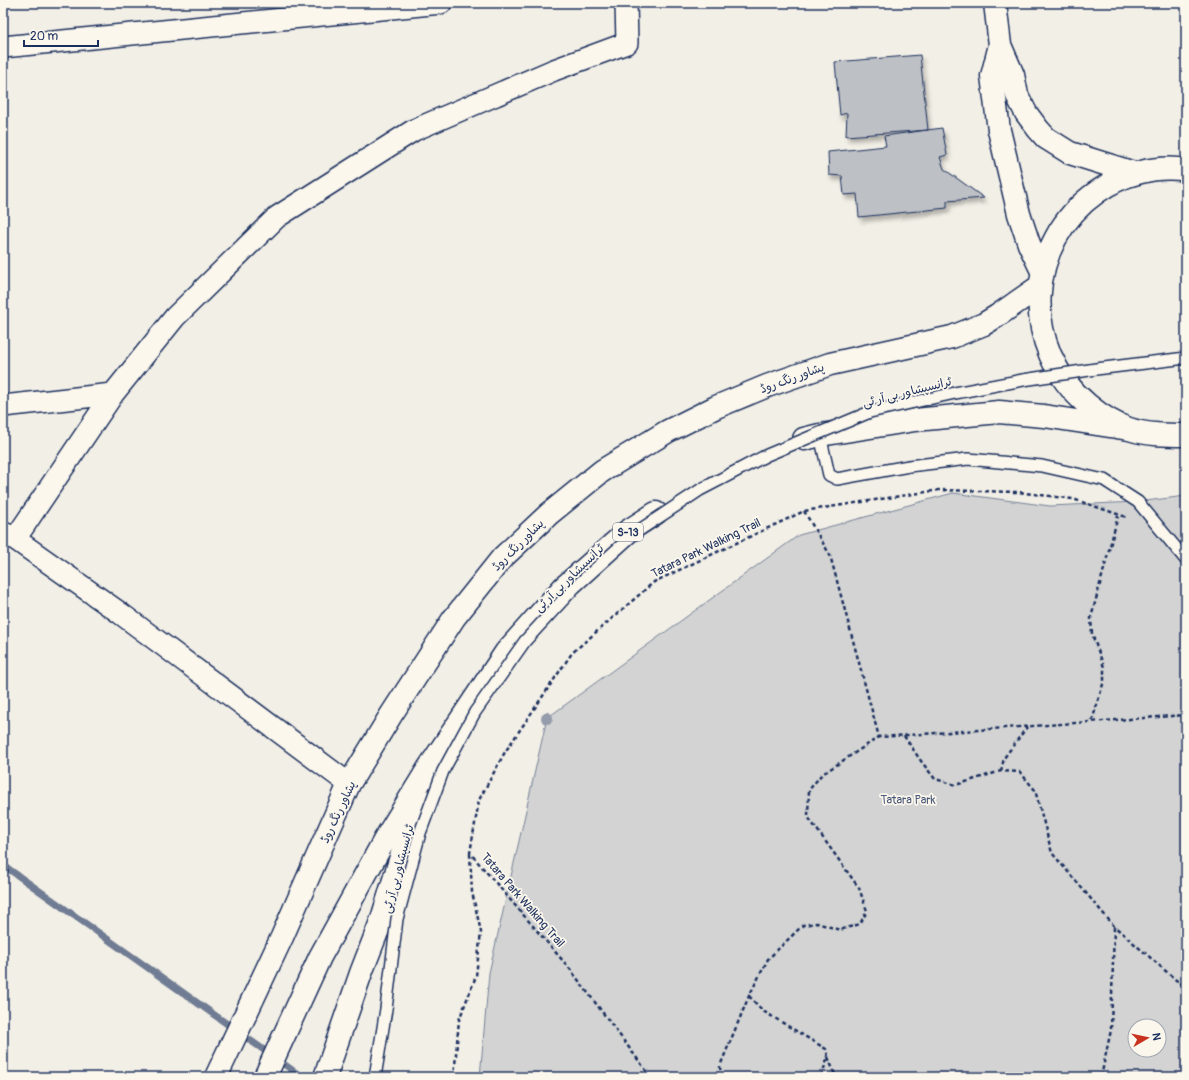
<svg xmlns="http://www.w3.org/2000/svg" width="1189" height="1080" font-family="Pangolin,'Playpen Sans Arabic',sans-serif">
<defs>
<filter id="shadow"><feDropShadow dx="2.5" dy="4.5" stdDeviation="2" flood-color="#0004"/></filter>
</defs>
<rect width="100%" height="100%" fill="#f2efe6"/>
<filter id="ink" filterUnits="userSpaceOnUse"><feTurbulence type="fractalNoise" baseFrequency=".025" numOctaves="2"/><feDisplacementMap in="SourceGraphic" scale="8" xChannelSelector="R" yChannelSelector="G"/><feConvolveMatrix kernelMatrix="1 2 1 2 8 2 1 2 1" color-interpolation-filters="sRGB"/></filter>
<g filter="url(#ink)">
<path fill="#d2d3d2" stroke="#768198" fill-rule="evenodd" d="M953,493l97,13 87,-4 49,-6v581h-706l9,-104 58,-255 252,-183zM1135,1026h24v24h-24z"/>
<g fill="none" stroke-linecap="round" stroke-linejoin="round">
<path stroke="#707b93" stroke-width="7" d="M3,865l299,212"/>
</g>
<path fill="#bdc0c4" stroke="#1b2f5e" filter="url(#shadow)" d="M920,55l8,75 -82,6 1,-23 -7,2 -5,-53z
M942,128l5,27 -7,2 4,12 40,29 -37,3v7l-88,9 -2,-23 -13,1 -2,-19 -13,-1 -1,-23 58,-6 -2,-10z"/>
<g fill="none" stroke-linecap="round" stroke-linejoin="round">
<g stroke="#1b2f5e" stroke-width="14">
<path id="service" d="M820,435l9,40 8,4 72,-13 59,-7 74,7 62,14 34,22 48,58"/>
</g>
<g stroke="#1b2f5e" stroke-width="24">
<path id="minor" d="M3,47l438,-44
M3,406l110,-12
M4,533l11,6 105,74 229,171
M15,539l98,-145 62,-77 102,-100 137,-87 140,-60 73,-27 -1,-40"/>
</g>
<g stroke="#1b2f5e" stroke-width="25">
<path id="tertiary" d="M995,3l5,42 13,30 4,20 9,18 12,16 8,9 24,15 64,20
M1000,45l-8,31 7,54 20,84 10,30 13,27"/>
</g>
<g stroke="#1b2f5e" stroke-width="25">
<path id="trunk" d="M1186,170c-30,-5 -64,4 -89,22 -72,50 -78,156 -9,213 12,10 26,19 41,24 19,6 38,6 57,6
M804,439l16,-4 95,-15 84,-8 45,4 85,13
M216,1077l66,-140 67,-153 42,-69 63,-97 48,-60 47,-44 53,-43 66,-40 48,-24 51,-21 63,-22 122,-27 32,-13 13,-8 43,-30
M265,1077l55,-120 65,-118 43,-70 78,-117 57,-64 65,-57 28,-18
M325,1077l36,-104 21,-54 37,-121"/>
</g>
<path stroke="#1b2f5e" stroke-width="2.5" stroke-dasharray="4 3" stroke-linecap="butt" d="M804,511l26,44 49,182
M1092,721l12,-40v-14l-12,-33 -1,-16 27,-102
M904,736l17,25 14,18 21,6 45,-14 19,1 15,18 17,63 62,73 62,54 10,7
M1001,771l3,-13 23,-31
M749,996l14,15 63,38 2,8 -7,20
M828,1057l8,20
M454,1077l5,-57 17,-44 5,-44 -9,-40 -2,-38
M651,1077l-81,-108 -100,-116 9,-53 26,-48 67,-99 82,-71 150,-71 135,-21 78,2 56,7 53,18
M721,1077l-1,-11 29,-70 19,-37 35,-34 14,-2 23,7 20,-6 7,-13 -8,-23 -51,-71 1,-27 12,-15 58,-38 307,-22
M1101,1077l10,-47 3,-103"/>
<use href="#service" stroke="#fbf7ec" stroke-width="11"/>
<use href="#minor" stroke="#fbf7ec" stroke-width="21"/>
<use href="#tertiary" stroke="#fbf7ec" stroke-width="22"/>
<use href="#trunk" stroke="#fbf7ec" stroke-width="22"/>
<g stroke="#1b2f5e" stroke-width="14" stroke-linecap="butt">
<path id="service-bridge" d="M375,1077l11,-68 11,-90 23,-86 23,-62 32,-59 50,-71 49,-53 61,-55 65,-43 67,-35 103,-43 85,-19 68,-13 73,-11 90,-11"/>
</g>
<use href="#service-bridge" stroke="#fbf7ec" stroke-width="11"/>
</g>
<circle fill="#959cab" cx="547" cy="718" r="6"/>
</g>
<g text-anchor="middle" stroke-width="3.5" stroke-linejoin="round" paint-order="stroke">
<rect fill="#fbf7ec" stroke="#5e6b89" stroke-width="1" x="613" y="523" width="30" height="18" rx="3"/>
<g font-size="11" font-weight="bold" fill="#1b2f5e">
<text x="628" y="536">S-13</text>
</g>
<g font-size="12" fill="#1b2f5e" stroke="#fbf7ec">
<text transform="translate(792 378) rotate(-20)" y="4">پشاور رنگ روڈ</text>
<text transform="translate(907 392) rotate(-14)" y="4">ٹرانسپشاور بی آر ٹی</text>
<text transform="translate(518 545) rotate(-45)" y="4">پشاور رنگ روڈ</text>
<text transform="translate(706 548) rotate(-26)" y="4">Tatara Park Walking Trail</text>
<text transform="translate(569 578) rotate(-44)" y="4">ٹرانسپشاور بی آر ٹی</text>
<text transform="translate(338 812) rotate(-65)" y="4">پشاور رنگ روڈ</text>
<text transform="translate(398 869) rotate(-75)" y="4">ٹرانسپشاور بی آر ٹی</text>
<text transform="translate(523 900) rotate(49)" y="4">Tatara Park Walking Trail</text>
</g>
<g font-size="12" fill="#49587b" stroke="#fbf7ec">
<text x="908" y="804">Tatara Park</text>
</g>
</g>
<rect width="1189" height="1080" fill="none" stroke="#fbf7ec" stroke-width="16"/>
<rect x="8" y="8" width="1173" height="1064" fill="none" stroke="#1b2f5e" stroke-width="1.5" filter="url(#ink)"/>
<g transform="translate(1147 1038) rotate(81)"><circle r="19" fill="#fbf7ec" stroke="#a1a7b3"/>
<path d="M0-3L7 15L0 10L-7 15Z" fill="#c8321e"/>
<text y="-6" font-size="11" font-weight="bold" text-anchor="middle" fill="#1b2f5e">N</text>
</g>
<path d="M24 40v6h74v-6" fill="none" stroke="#1b2f5e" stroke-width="2"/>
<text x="30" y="40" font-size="12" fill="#1b2f5e" stroke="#fbf7ec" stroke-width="3" paint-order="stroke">20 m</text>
</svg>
